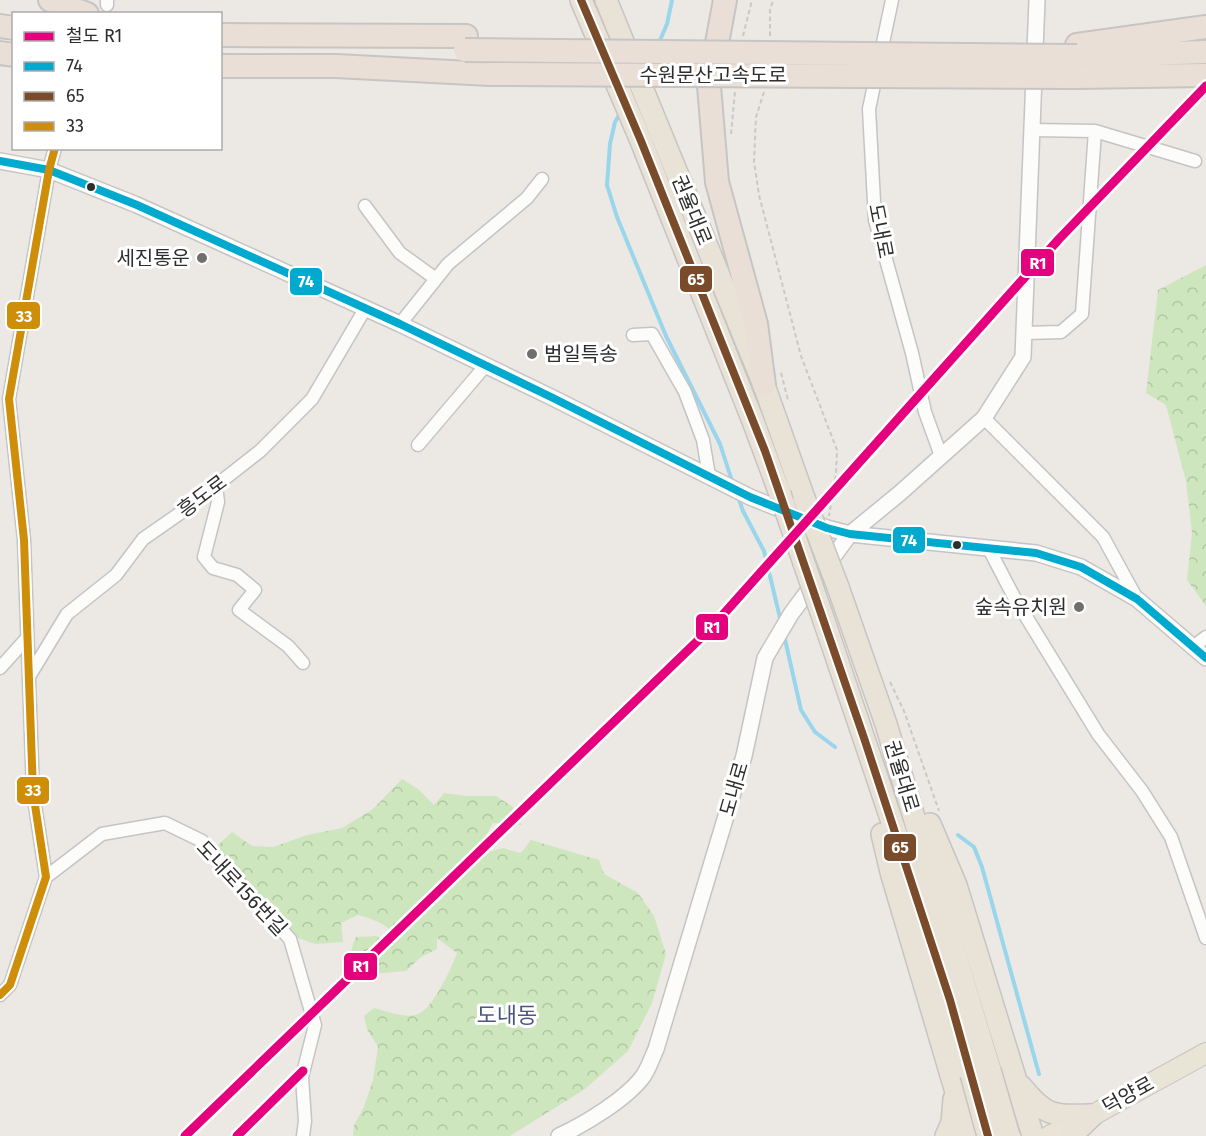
<svg xmlns="http://www.w3.org/2000/svg" width="1206" height="1136" font-family="'Fira Sans','Noto Sans KR',sans-serif">
<defs>
<pattern id="forest-crowns" width="20" height="18" patternUnits="userSpaceOnUse" patternTransform="scale(1.5)"><rect width="20" height="18" fill="#cee6be"/><path d="M2 6a3 3 0 1 1 6 0M12 15a3 3 0 1 1 6 0" fill="none" stroke="#b1c6a4"/></pattern>
</defs>
<rect width="100%" height="100%" fill="#ece8e4"/>
<path fill="url(#forest-crowns)" d="M1206,265v341l-19,-26 5,-47 -6,-52 -20,-76 -20,-12 12,-103z
M402,779l16,10 16,16 10,-12 22,3h30l17,11 9,18 -29,-2 -9,16 4,13 15,-4 18,5 10,-13 68,20 5,14 34,19 16,23 12,38 -14,49 -24,48 -43,38 -75,47h-157l1,-11 10,-18 9,-27 5,-33 -11,-18 -3,-13 10,-8c12,3 30,10 42,7 16,-4 35,-46 41,-62l-20,-15v11l-16,8 -15,14 -47,4c-9,-14 -10,-23 -3,-38l20,-1 11,6 8,1 3,-4c-9,-14 -24,-20 -40,-24l-17,8 2,19 -28,2 -20,-7 -78,-91 15,-14 20,14 21,1 34,-12 35,-7 31,-19z"/>
<g fill="none" stroke-linecap="round" stroke-linejoin="round">
<path stroke="#99d6ec" stroke-width="4" d="M658,45l9,-21 5,-24
M621,112l-6,10 -5,22 -3,41 10,32 49,119 54,108 13,40
M738,497l5,14 21,40 17,71
M784,635l17,75 14,22 20,15
M958,835l16,12 8,20 57,207"/>
<g stroke="#c5c4c5" stroke-width="15">
<path id="minor" d="M892,0l-23,109 6,111 37,133 13,59 16,44
M107,5v-5
M1032,130l63,1 100,30
M365,206l35,47 36,26
M400,324l48,-60 79,-66 15,-19
M1024,333l37,-1 21,-18 13,-183
M633,335l19,-1 33,58 18,48 6,36
M984,418l119,119 34,62
M418,445l68,-80
M216,486l2,16 -14,55 9,11 24,7 18,15 -16,20 49,36 15,17
M989,549l25,48 84,137 44,57 29,46 35,101
M1193,647l13,-10
M0,668l27,-30
M30,675l37,-61 49,-39 27,-36 43,-30 74,-58 52,-52 53,-90
M46,877l56,-43 63,-11 37,18 88,98 25,86 -13,52 3,44 -2,15
M0,995l10,-10 36,-108 -13,-85 -9,-252 -15,-141 40,-229 6,-22"/>
</g>
<g stroke="#c5c4c5" stroke-width="18">
<path id="tertiary" d="M0,161l49,9 88,35 263,119 151,73 199,100 77,31 23,6 186,19 45,14 56,32 69,59
M559,1136c26,-12 69,-38 85,-61 5,-8 8,-17 12,-26l88,-293 21,-98 26,-44 59,-80 50,-41 84,-75 39,-61 14,-357"/>
</g>
<g stroke="#c6c5c4" stroke-width="22">
<path id="primary" d="M1049,1136l44,-21 113,-62"/>
</g>
<g stroke="#c6c5c4" stroke-width="24">
<path id="trunk" d="M581,0l60,141 112,280 27,73
M606,0l158,385 40,113
M838,587l48,137 104,346
M821,612c52,153 105,306 150,462
M930,824l26,61 77,251
M882,834l9,38 78,264
M1021,1086c25,31 32,30 72,29
M946,1136l6,-13 2,-24
M1071,1136l22,-21"/>
</g>
<g stroke="#c6c5c4" stroke-width="26">
<path id="motorway" d="M50,0l37,14
M725,0l-16,86 8,96 39,142 8,61
M0,26l14,2
M220,35l246,1
M1077,45l129,-18
M0,53l14,2
M1088,56l118,-4
M220,66h116l154,8
M1077,77l129,-2"/>
</g>
<path stroke="#c9c9c8" stroke-width="2" stroke-dasharray="4.5 3" stroke-linecap="butt" d="M743,36l9,-36
M770,36v-26l3,-10
M764,92l-8,25 -2,45 5,33 42,161 36,94 -1,24 -7,42
M731,134l4,-42
M781,373l7,27
M890,682l14,29 35,100"/>
<use href="#minor" stroke="#fcfcfb" stroke-width="12"/>
<use href="#tertiary" stroke="#fcfcfb" stroke-width="15"/>
<use href="#primary" stroke="#e8e4d6" stroke-width="20"/>
<use href="#trunk" stroke="#e9e2d6" stroke-width="21"/>
<use href="#motorway" stroke="#eadfd6" stroke-width="22"/>
<g stroke="#c6c5c4" stroke-width="24" stroke-linecap="butt">
<path id="trunk-bridge" d="M780,494l41,118
M804,498l34,89
M990,1070l19,66
M971,1074l17,62"/>
</g>
<g stroke="#c6c5c4" stroke-width="26" stroke-linecap="butt">
<path id="motorway-bridge" d="M465,50l612,6
M490,74l587,3"/>
</g>
<use href="#trunk-bridge" stroke="#e9e2d6" stroke-width="21"/>
<use href="#motorway-bridge" stroke="#eadfd6" stroke-width="22"/>
<g stroke="#fff" stroke-width="12">
<path id="bus-1" d="M0,161l49,9 88,35 263,119 151,73 199,100 77,31 23,6 186,19 45,14 56,32 69,59"/>
</g>
<g stroke="#fff" stroke-width="12">
<path id="bus-2" d="M581,0l60,141 124,310 99,287 86,262 38,136"/>
</g>
<g stroke="#fff" stroke-width="12">
<path id="bus-3" d="M0,995l10,-10 36,-108 -13,-85 -9,-252 -15,-141 40,-229 6,-22"/>
</g>
<use href="#bus-1" stroke="#00a9ce" stroke-width="8"/>
<use href="#bus-2" stroke="#7a4b2a" stroke-width="8"/>
<use href="#bus-3" stroke="#cf8e09" stroke-width="8"/>
<g stroke="#fff" stroke-width="14">
<path id="rail-1" d="M185,1136l527,-509 347,-388 147,-153
M237,1136l66,-65"/>
</g>
<use href="#rail-1" stroke="#e5007d" stroke-width="9"/>
</g>
<g fill="#2e2e2e" stroke="#fff" stroke-width="2">
<circle cx="91" cy="187" r="5"/>
<circle cx="957" cy="545" r="5"/>
</g>
<g fill="#706f6e" stroke="#fff" stroke-width="2">
<circle cx="202" cy="258" r="6"/>
<circle cx="532" cy="354" r="6"/>
<circle cx="1079" cy="607" r="6"/>
</g>
<g text-anchor="middle" stroke-width="6" stroke-linejoin="round" paint-order="stroke">
<g font-size="20" fill="#2e2e2e" stroke="#fff">
<text x="713" y="82">수원문산고속도로</text>
<text transform="translate(692 210) rotate(68)" y="7">권율대로</text>
<text transform="translate(881 231) rotate(79)" y="7">도내로</text>
<text transform="translate(202 496) rotate(-37)" y="7">흥도로</text>
<text transform="translate(902 776) rotate(73)" y="7">권율대로</text>
<text transform="translate(734 789) rotate(-74)" y="7">도내로</text>
<text transform="translate(242 888) rotate(47)" y="7">도내로156번길</text>
<text transform="translate(1128 1095) rotate(-29)" y="7">덕양로</text>
</g>
<g font-size="20" fill="#2e2e2e" stroke="#fff" text-anchor="end">
<text x="190" y="265">세진통운</text>
<text x="544" y="361" text-anchor="start">범일특송</text>
<text x="1067" y="614">숲속유치원</text>
</g>
<g font-size="22" fill="#4d5680" stroke="#fff">
<text x="507" y="1023">도내동</text>
</g>
</g>
<g stroke="#fff" stroke-width="2">
<rect x="1020" y="248" width="35" height="29" rx="6" fill="#e5007d"/>
<rect x="679" y="265" width="34" height="28" rx="6" fill="#7a4b2a"/>
<rect x="289" y="267" width="34" height="29" rx="6" fill="#00a9ce"/>
<rect x="6" y="301" width="35" height="29" rx="6" fill="#cf8e09"/>
<rect x="892" y="526" width="34" height="28" rx="6" fill="#00a9ce"/>
<rect x="695" y="613" width="34" height="28" rx="6" fill="#e5007d"/>
<rect x="16" y="776" width="34" height="29" rx="6" fill="#cf8e09"/>
<rect x="883" y="833" width="34" height="29" rx="6" fill="#7a4b2a"/>
<rect x="343" y="952" width="35" height="29" rx="6" fill="#e5007d"/>
</g>
<g font-size="16" text-anchor="middle" font-weight="bold" fill="#fff">
<text x="1038" y="269">R1</text>
<text x="696" y="285">65</text>
<text x="306" y="287">74</text>
<text x="24" y="322">33</text>
<text x="909" y="546">74</text>
<text x="712" y="633">R1</text>
<text x="33" y="796">33</text>
<text x="900" y="853">65</text>
<text x="361" y="972">R1</text>
</g>
<rect x="12" y="12" width="210" height="138" fill="#ffffff" stroke="#ababab" stroke-width="1.5"/>
<rect x="24" y="32" width="30" height="9" fill="#e5007d" stroke="#ababab" stroke-width="1.5"/>
<text x="66" y="42" font-size="18" fill="#2e2e2e">철도 R1</text>
<rect x="24" y="62" width="30" height="9" fill="#00a9ce" stroke="#ababab" stroke-width="1.5"/>
<text x="66" y="72" font-size="18" fill="#2e2e2e">74</text>
<rect x="24" y="92" width="30" height="9" fill="#7a4b2a" stroke="#ababab" stroke-width="1.5"/>
<text x="66" y="102" font-size="18" fill="#2e2e2e">65</text>
<rect x="24" y="122" width="30" height="9" fill="#cf8e09" stroke="#ababab" stroke-width="1.5"/>
<text x="66" y="132" font-size="18" fill="#2e2e2e">33</text>
</svg>
